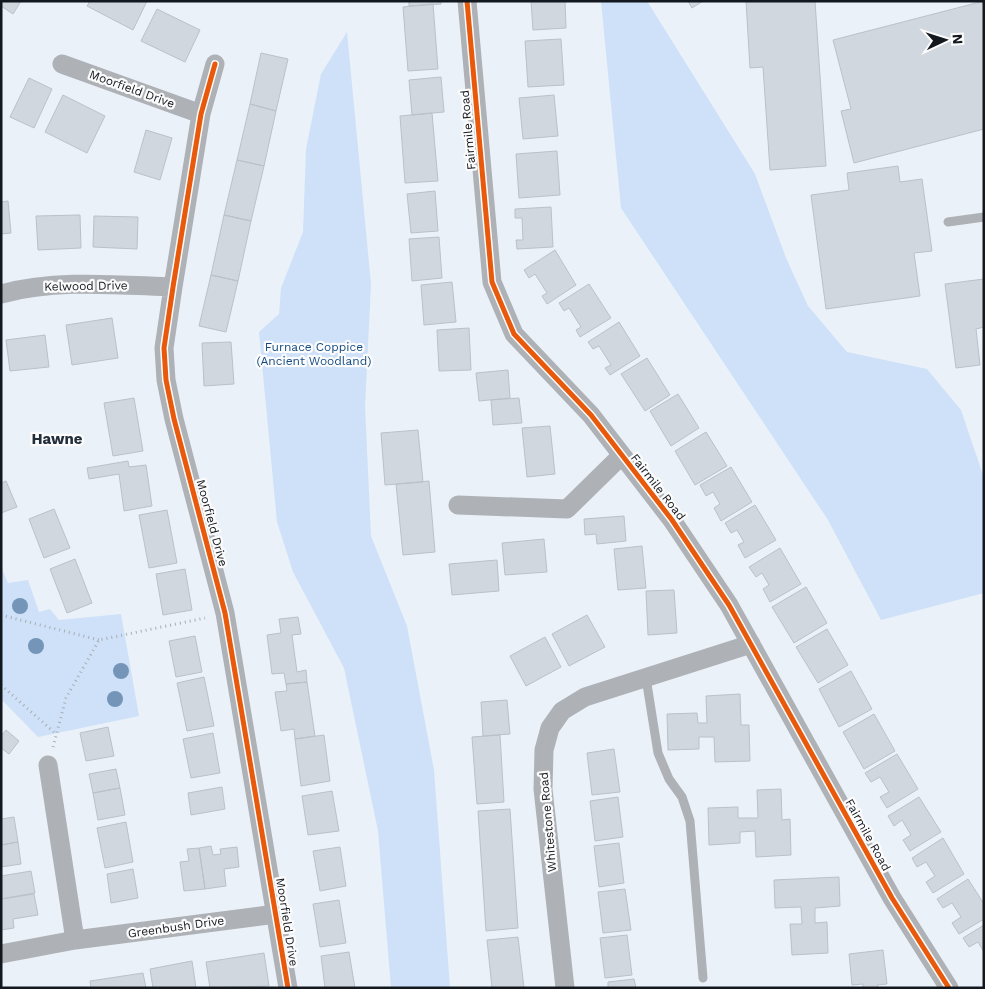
<svg xmlns="http://www.w3.org/2000/svg" width="985" height="989" font-family="'Work Sans',sans-serif">
<rect width="100%" height="100%" fill="#eaf1f9"/>
<path fill="#cee1f8" d="M601,1h46l108,173 31,84 22,48 39,46 80,17 34,41 23,68v115l-103,27 -53,-100 -207,-312z
M347,32l24,252 -6,122 6,130 36,90 27,144 16,218h-59l-13,-157 -34,-163 -51,-96 -16,-50 -18,-190 20,-18 2,-26 22,-56 3,-83 15,-75z
M1,567l7,16 20,-3 11,32 11,-3 9,11 62,-6 18,102 -101,21 -37,-38z"/>
<path fill="#d1d7de" stroke="#bbc1c8" d="M1,1h20l-8,13 -12,-8z
M90,1h57l-14,29 -46,-24z
M409,1h32v3l-32,2z
M531,1h34l1,27 -33,2z
M688,1h15l-11,7z
M746,1h69l11,165 -56,4 -7,-103 -13,1z
M984,1v128l-130,34 -13,-52 10,-2 -18,-69z
M433,4l5,65 -30,2 -5,-64z
M157,9l43,21 -15,32 -44,-21z
M561,39l3,46 -36,2 -3,-46z
M261,53l27,6 -12,52 -26,-7z
M441,77l3,35 -32,3 -3,-35z
M29,78l23,11 -18,39 -24,-11z
M63,95l42,21 -18,37 -42,-21z
M554,95l4,41 -35,3 -4,-41z
M250,104l26,7 -12,55 -27,-6z
M432,113l6,68 -33,2 -5,-67z
M146,130l26,8 -12,42 -26,-8z
M557,151l3,44 -41,3 -3,-44z
M237,160l27,6 -13,55 -27,-6z
M898,166l2,16 22,-3 10,72 -18,2 6,43 -94,13 -15,-114 38,-5 -2,-17z
M435,191l3,40 -27,2 -4,-39z
M8,201l3,32 -10,1v-32z
M551,207l2,40 -36,2 -1,-9h7l-1,-22h-7v-9z
M80,215l1,33 -43,2 -2,-34z
M224,215l27,6 -13,60 -27,-6z
M94,216l44,1 -1,32 -44,-2z
M439,237l3,41 -30,3 -3,-42z
M555,250l21,35 -29,19 -5,-8 5,-3 -12,-19 -6,4 -5,-8z
M211,275l27,6 -12,51 -27,-6z
M984,279v48l-8,2 4,36 -24,3 -11,-84z
M452,282l4,40 -32,3 -3,-40z
M589,284l22,34 -31,19 -4,-7 5,-3 -12,-19 -5,3 -5,-8z
M112,318l6,40 -46,7 -6,-40z
M619,322l21,34 -30,19 -5,-7 6,-3 -12,-19 -6,3 -5,-7z
M469,328l2,42 -32,1 -2,-41z
M45,335l4,32 -39,4 -4,-31z
M231,342l3,42 -30,2 -2,-43z
M647,358l23,37 -25,16 -24,-37z
M508,370l2,28 -31,3 -3,-28z
M678,394l21,34 -28,18 -21,-35z
M134,398l9,53 -30,5 -9,-53z
M519,398l3,25 -29,2 -2,-25z
M550,426l5,48 -28,3 -5,-49z
M418,430l5,52 -38,3 -4,-52z
M706,432l21,34 -32,19 -20,-34z
M128,461l1,6 17,-2 6,41 -28,5 -5,-37 -30,5 -2,-11z
M731,467l21,35 -31,19 -7,-13 6,-4 -7,-12 -7,4 -6,-11z
M6,481l11,26 -16,6v-30z
M429,481l6,71 -32,3 -7,-71z
M755,505l21,35 -31,18 -7,-13 6,-3 -7,-12 -6,3 -6,-10z
M54,509l16,39 -26,10 -15,-39z
M167,510l10,53 -28,5 -10,-53z
M624,516l2,25 -29,3 -1,-10 -11,1 -1,-16z
M544,539l3,33 -42,3 -3,-32z
M642,546l4,42 -28,2 -4,-41z
M780,548l21,36 -31,18 -7,-13 6,-4 -7,-12 -6,4 -7,-10z
M75,559l17,44 -25,10 -17,-44z
M497,560l2,31 -47,4 -3,-31z
M185,569l7,41 -29,5 -7,-41z
M806,587l21,36 -33,20 -22,-36z
M674,590l3,43 -29,2 -2,-44z
M587,615l18,32 -36,19 -17,-32z
M298,617l3,17 -9,1 5,37 9,-2 1,12 -21,2 -2,-11 -12,1 -5,-39 14,-2 -2,-14z
M827,629l21,36 -30,18 -22,-36z
M195,636l7,36 -26,5 -7,-36z
M545,637l16,30 -35,19 -16,-30z
M851,671l21,38 -33,18 -20,-38z
M204,677l10,49 -27,5 -10,-48z
M307,682l8,54 -20,3 -1,-10 -13,2 -6,-39 12,-1 -1,-7z
M740,694l1,31h8l1,36 -35,1 -1,-25h-15v12l-31,1 -1,-36 30,-1 1,10h9l-1,-27z
M507,700l3,34 -27,2 -2,-34z
M874,714l21,37 -31,18 -21,-37z
M108,727l6,29 -28,5 -6,-28z
M6,730l13,11 -10,13 -8,-6v-12z
M213,733l7,40 -29,5 -8,-39z
M324,735l6,46 -29,5 -6,-47z
M500,735l4,67 -27,2 -5,-67z
M614,749l6,43 -28,3 -5,-42z
M897,754l21,35 -31,19 -7,-11 9,-5 -9,-15 -9,5 -6,-9z
M116,769l4,19 -27,5 -4,-19z
M222,787l3,22 -34,6 -3,-22z
M120,788l5,27 -27,5 -5,-27z
M781,789l1,31 8,-1 1,36 -35,2 -1,-26 -15,1v11l-31,2 -1,-37 30,-1v11h20l-1,-28z
M332,791l7,40 -31,4 -6,-39z
M618,797l5,40 -28,4 -5,-40z
M919,797l22,35 -31,19 -7,-11 8,-5 -9,-15 -8,6 -6,-10z
M510,809l8,119 -32,3 -8,-120z
M14,817l4,25 -17,3v-26z
M126,822l7,40 -28,6 -8,-40z
M943,838l21,36 -31,19 -7,-11 9,-6 -9,-14 -9,5 -5,-9z
M18,842l3,22 -20,3v-22z
M619,843l5,40 -25,4 -5,-41z
M211,846l2,9 8,-1 -1,-5 17,-2 2,20 -15,2 2,17 -21,3 -6,-41z
M340,847l6,39 -26,5 -7,-40z
M199,848l6,41 -21,2 -4,-29 9,-1 -2,-12z
M133,869l5,29 -27,5 -4,-29z
M31,871l4,22 -34,6v-23z
M839,877l1,29 -25,2v15l12,-1 1,31 -36,2 -2,-31h12l-1,-17 -26,1 -1,-28z
M968,879l16,25v15l-25,15 -7,-11 9,-6 -9,-14 -9,5 -6,-9z
M625,889l6,41 -28,3 -5,-41z
M34,894l4,21 -25,4 1,9 -13,2v-31z
M339,900l7,43 -26,4 -7,-43z
M984,925v27l-6,-10 -9,5 -6,-9z
M627,935l5,40 -27,3 -5,-40z
M518,937l6,51h-32l-5,-48z
M883,950l4,34 -10,1 1,3h-15v-4l-11,1 -3,-31z
M349,952l6,36h-30l-4,-32z
M264,953l5,33 -59,2 -4,-26z
M192,961l4,27h-43l-3,-19z
M143,973l3,15h-55l-1,-7z
M634,979l2,9h-28v-6z"/>
<g fill="none" stroke-linecap="round" stroke-linejoin="round">
<path stroke="#aaadb1" stroke-width="3" stroke-dasharray="1 4" stroke-linecap="butt" d="M1,615l98,25
M1,685l55,49
M53,747l13,-49 33,-58 106,-22"/>
<path stroke="#aeb1b5" stroke-width="9" d="M948,222l36,-5
M646,678l12,75 11,26 13,18 8,24 13,157"/>
<path stroke="#aeb1b5" stroke-width="19" d="M467,1l25,281 22,52 77,81 81,105 57,85 163,293 57,90
M62,64l139,50
M215,64l-14,50 -28,173 -9,61 2,32 8,39 51,194 63,375
M1,294c56,-15 115,-9 172,-7
M458,505l109,4 54,-53
M48,765l27,175
M1,954l74,-14 201,-26
M565,988l-22,-199 1,-39 6,-22 12,-17 23,-14 166,-53"/>
<g stroke="#fcfcfc" stroke-width="8">
<path id="cycleway" d="M467,1l25,281 22,52 77,81 81,105 57,85 163,293 57,90
M215,64l-14,50 -28,173 -9,61 2,32 8,39 51,194 63,375"/>
</g>
<use href="#cycleway" stroke="#e8590c" stroke-width="5"/>
</g>
<g fill="#7495b7">
<circle cx="20" cy="606" r="8"/>
<circle cx="36" cy="646" r="8"/>
<circle cx="121" cy="671" r="8"/>
<circle cx="115" cy="699" r="8"/>
</g>
<g text-anchor="middle" stroke-width="4.5" stroke-linejoin="round" paint-order="stroke">
<g font-size="12" fill="#13181f" stroke="#fcfcfc">
<text transform="translate(132 89) rotate(20)" y="4">Moorfield Drive</text>
<text transform="translate(468 130) rotate(-95)" y="4">Fairmile Road</text>
<text transform="translate(86 286) rotate(-1)" y="4">Kelwood Drive</text>
<text transform="translate(658 487) rotate(52)" y="4">Fairmile Road</text>
<text transform="translate(212 523) rotate(75)" y="4">Moorfield Drive</text>
<text transform="translate(548 822) rotate(-95)" y="4">Whitestone Road</text>
<text transform="translate(868 835) rotate(61)" y="4">Fairmile Road</text>
<text transform="translate(287 922) rotate(81)" y="4">Moorfield Drive</text>
<text transform="translate(176 927) rotate(-8)" y="4">Greenbush Drive</text>
</g>
<g font-size="12" fill="#144a81" stroke="#fcfcfc">
<text x="314" y="351">Furnace Coppice<tspan x="314" dy="14">(Ancient Woodland)</tspan></text>
</g>
<g font-size="15" font-weight="bold" fill="#232e3c" stroke="#fcfcfc">
<text x="57" y="444">Hawne</text>
</g>
</g>
<rect width="985" height="989" fill="none" stroke="#13181f" stroke-width="5"/>
<g transform="translate(945 40) rotate(86)" stroke="#fcfcfc" stroke-width="4" paint-order="stroke">
<path d="M0-4L9 19L0 12L-9 19Z" fill="#13181f"/>
<text y="-8" font-size="14" font-weight="bold" text-anchor="middle" fill="#13181f">N</text>
</g>
</svg>
